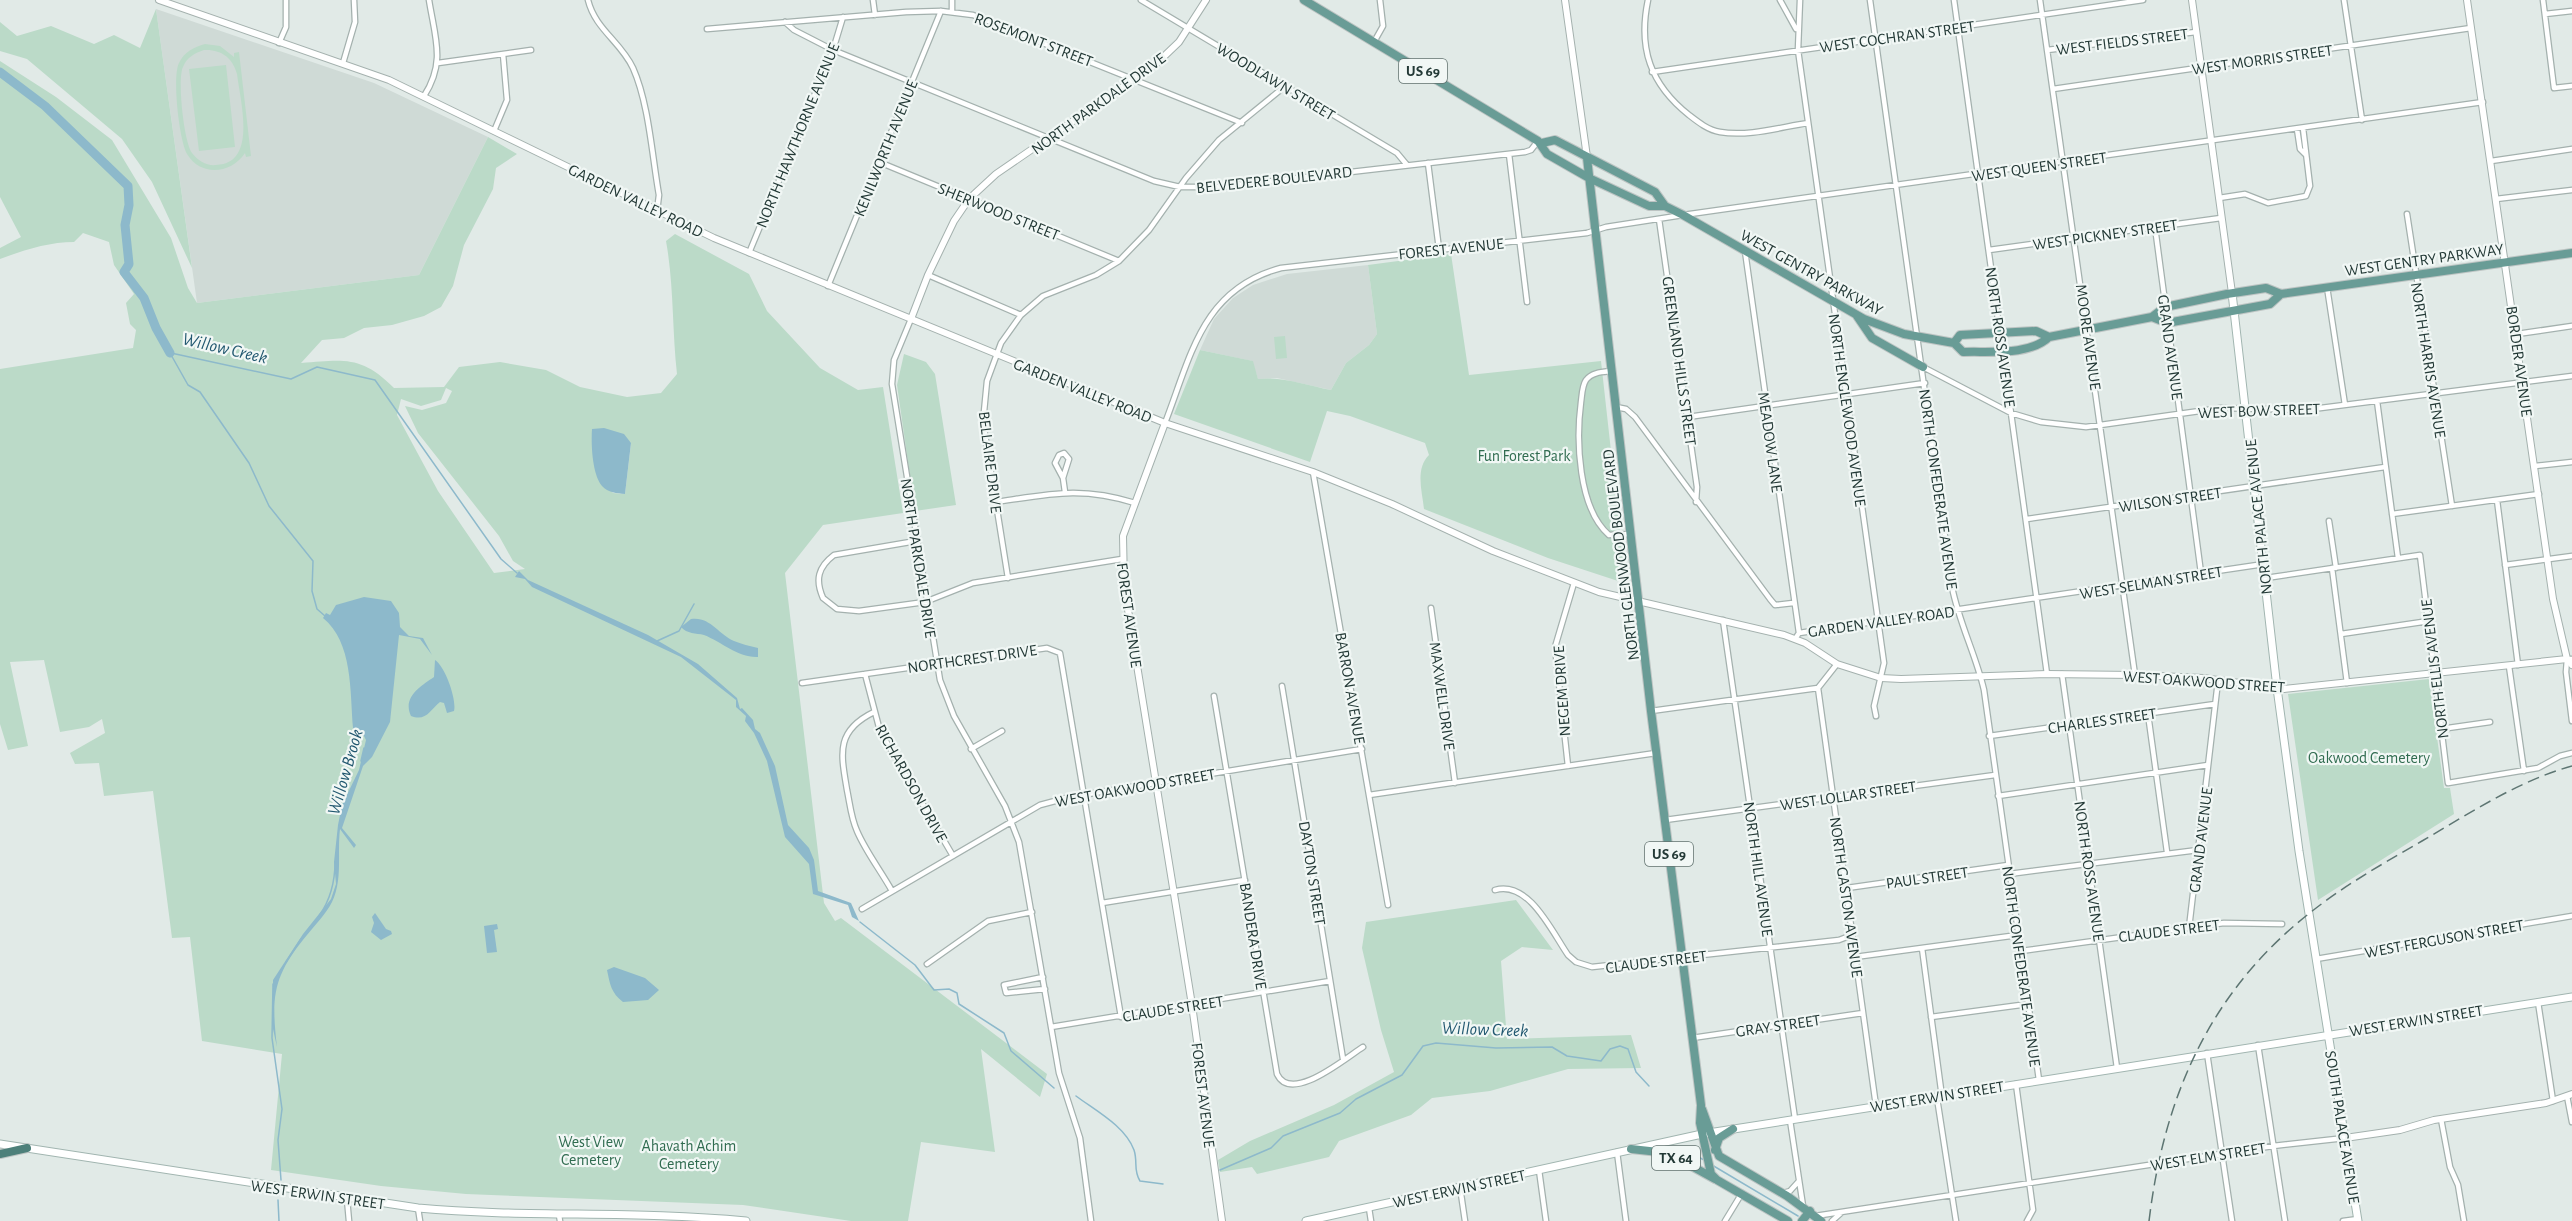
<svg xmlns="http://www.w3.org/2000/svg" width="2572" height="1221" font-family="'Alegreya Sans',sans-serif">
<rect width="100%" height="100%" fill="#e1eae7"/>
<path fill="#cfdad6" d="M156,9l218,74 114,54 -69,138 -222,28z
M1368,265l9,69 -8,11 -23,18 -15,27 -54,-12 -19,1 -6,-18 -52,-11 14,-31 19,-21 20,-13 34,-11z"/>
<path fill="#bbdac8" fill-rule="evenodd" d="M156,9l36,259 -40,-86 -30,-43 -95,-80 -27,-8v-29l17,14 34,-10 43,18 20,-9 26,13z
M205,44l15,2 14,11v-4l5,-1 12,104 -5,1 -1,-4c-14,21 -44,24 -58,1 -8,-14 -15,-78 -8,-91 5,-11 15,-16 26,-19zM204,50c17,-1 29,8 33,24 3,26 21,90 -21,91 -9,1 -18,-4 -24,-12 -8,-11 -15,-74 -9,-86 4,-10 12,-14 21,-17z
M0,61l56,36 56,43 59,98 17,50 9,15 222,-28 69,-138 29,17 -21,14 -3,21 -29,56 -11,41 -12,21 -17,9 -32,9 -28,3 -20,10 -22,2 -21,23c43,-3 60,-8 93,25l50,-1 15,-20 41,-5 46,8 34,17 47,10 34,-4 16,-19c-5,-44 -3,-89 -11,-133l9,-7 74,40 18,37 53,57 38,22 25,-3 20,126 -80,12 -38,48 39,330 11,18 6,-3 206,156 -7,23 -59,-48 14,103 -74,-10 -13,79h-57l-108,-16 -277,-11 -85,-8 -110,-16 11,-116 -80,-13 -12,-104 -18,1 -19,-147 -49,5 -5,-33 -24,1 -5,-11 35,-20 -3,-14 -13,8 -29,5 -16,-72 -34,2 18,84 -20,4 -8,-26v-355l133,-21 3,-18 -6,-6 -4,-21 8,-9 -20,-29 -5,-23 -26,-9 -9,9c-25,0 -50,8 -74,17v-11l21,-11 -21,-40zM446,388l6,3 -6,12 -24,7 -17,-4 13,27 81,103 14,25 12,8 -31,4 -56,-82 -41,-76 4,-16 20,7 20,-6zM592,429l39,14 -6,51 -12,-1 -16,-18z
M226,65l9,82 -36,4 -10,-82z
M1451,254l18,121 132,-14 24,216 -7,4 -70,-23 -124,-49c-2,-18 -9,-40 5,-54l-4,-12 -75,-27 -23,-5 -17,51 -136,-48 26,-64 53,11 5,18c23,-3 48,6 73,11l15,-27 23,-18 8,-11 -9,-69z
M1285,336l2,22 -11,1 -2,-22z
M904,354l22,8 9,12 21,131 -41,6 -18,-126z
M2429,679l15,109h6l4,26 -136,86 -30,-206z
M1516,900l37,50 -31,-3 -21,14 6,78 124,-4 10,33 -73,1 -78,22 -58,7 -21,17 -72,26 -10,16 -72,17 -5,-7 -32,5 -2,-12 32,-19 84,-36 60,-33 -13,-42 -19,-82 4,-26z"/>
<path fill="#8db9cb" d="M604,428l20,6 7,9 -6,51c-8,-1 -17,-1 -23,-8 -10,-12 -11,-42 -10,-57z
M519,571l9,9 120,55 50,29 39,34 3,11 2,-1 11,12 2,9 5,4 15,33 13,59 21,23 5,12 4,31 33,12 8,18 -7,-4 -4,-12 -35,-11 -4,-30 -24,-27 -18,-76 -13,-28 -9,-12 1,-5 -10,-9v-7l-55,-43 -149,-70 -7,-8 -10,-2z
M364,597l27,4 8,12 1,14 9,9 14,2 9,17 -12,-16 -21,-4 -9,87 -18,35 -9,9 -21,62 14,17 -2,3 -14,-19c-3,24 3,50 -8,73 -6,12 -17,23 -25,33 -34,41 -36,61 -30,112l-4,-18v-49l30,-46 28,-35 5,-15 -2,-22 4,-37 4,-20 17,-35 7,-30 -3,-6 -6,-1 -4,-5c-3,-36 0,-86 -30,-110l3,-5 4,2 6,-10z
M691,619c19,-3 27,15 43,22 7,3 16,5 24,7v9c-20,1 -36,-15 -54,-22 -8,-2 -17,-1 -23,-8z
M435,660c10,6 22,40 19,51l-7,2 -3,-10 -4,-1c-10,8 -14,20 -29,14 -9,-19 10,-30 23,-39z
M375,913l11,16 5,2 1,3 -11,6 -10,-8 3,-9 -2,-6z
M497,924l1,5 -4,1 3,22 -10,1 -3,-27z
M614,967l31,11 14,12 -11,10 -25,2c-12,-9 -13,-18 -16,-32z"/>
<g fill="none" stroke-linecap="round" stroke-linejoin="round">
<path stroke="#8db9cb" stroke-width="1.5" d="M170,353l18,32 12,7 49,71 20,43 44,55 -1,30 5,18 8,7
M171,353l120,26 26,-12 58,13 126,179 16,14
M657,641l22,-10 15,-27
M361,761l3,-13
M319,916c12,-17 16,-34 16,-54
M860,922l55,43 19,25 15,-1 8,4 2,11 45,29 7,18 43,37
M286,962l15,-23
M273,984l-1,54 10,71 -4,31 3,40
M1076,1096c20,15 49,30 58,54 4,12 -1,20 6,31l23,3
M1682,1148l22,12
M1712,1165l86,51
M1220,1170l51,-22 12,-12 57,-23 16,-14 46,-24 21,-29 13,-3 60,5 56,-1 15,9 34,5 9,-12 10,-3 8,3 8,23 13,14
M278,1200l1,21"/>
<path stroke="#8db9cb" stroke-width="9" d="M0,72l45,34 83,80 1,19 -4,20 4,39 -5,8 20,26 12,30 14,25"/>
<g stroke="#a4b1ae" stroke-width="7">
<path id="minor" d="M588,0c7,29 33,42 45,68 16,36 19,88 26,127l-2,16
M873,0l2,15
M952,0v12
M1141,0l256,153 10,12
M1648,0c-10,48 2,84 41,115 9,7 19,15 31,17 28,5 61,-5 88,-9
M1780,0l16,29
M1800,0l-2,50 86,613 -10,43 2,10
M1870,0l82,587c7,36 24,68 32,103l55,390
M1954,0l93,674
M2040,0l95,675
M2344,0l18,120
M2543,0l11,88 18,-2
M2545,14l27,-3
M785,22l9,8 39,20 321,131 26,6h39l306,-35 6,-2 7,-9
M707,29l199,-17 35,-1 32,4 269,108
M1374,42l9,-16 -3,-26
M279,43l7,-16v-27
M2047,50l149,-18
M343,63l12,-41 -1,-22
M438,63l93,-13
M1652,72l491,-72
M2053,89l418,-61
M424,96c22,-34 11,-58 5,-96
M2297,129l3,20 5,5
M494,131l13,-31 -4,-46
M1509,154l18,148
M2491,161l81,-12
M879,162l240,99
M1428,163l11,86
M2219,198l26,-4 23,9 38,-7 4,-10 -7,-58
M2496,199l76,-9
M2407,214l45,292
M1659,219l38,268 -1,15
M2155,227l46,346
M1989,250l232,-32
M1745,251l54,382
M749,253l84,-203 10,-33
M928,275l93,40
M828,286l113,-275
M2327,287l18,118
M911,319l-17,41 -2,24 48,296 14,36 51,90 14,36 40,231 21,65 11,83
M2517,334l55,-8
M1923,367l88,46 30,9 45,5 135,-19 84,2 267,-34
M1612,371c-9,1 -20,1 -26,9 -4,6 -4,15 -5,22 -5,38 -3,106 28,133l22,-1
M2377,401l21,157
M1616,407l10,2 9,8 135,182 5,6 18,-2
M1688,417l237,-34
M1165,423c26,-67 37,-134 116,-155l306,-35 19,-6 77,-12 800,-113
M2535,466l37,-4
M1313,472l75,433
M1063,478l-8,-15 4,-8 5,-2 5,6 -6,19 2,14
M2497,500l21,165
M996,502c54,-8 85,-16 139,1
M2392,514l147,-20
M2027,519l358,-52
M2329,521l7,47
M916,541l-82,14c-16,12 -19,25 -11,43l14,11 22,2 66,-9 48,-19 149,-24
M2505,565l67,-9
M2332,568l15,115
M1008,578l-25,-156 4,-41 14,-38 20,-28 22,-19 53,-21 23,-14 30,-31 37,-52 33,-38 65,-53
M2266,578l154,-23 28,228 90,-15 22,-12 12,-3
M1431,608l24,175
M1723,620l72,499
M2341,634l88,-13
M1795,639l4,-6 465,-69
M2572,659h-5l-1,13 6,49
M2509,666l15,105
M865,674l15,57 73,125
M2062,674l55,394
M802,683l245,-35 13,5 61,364
M1282,686l61,373
M1818,688l58,418
M1214,696l63,378c14,30 67,-15 86,-27
M1651,711l167,-23 19,-24
M874,712c-39,19 -33,42 -27,78 3,14 4,28 10,41 9,21 24,40 35,60
M2148,714l19,138
M2441,729l49,-7
M1989,736l226,-32
M971,749l31,-18
M1568,766l-13,-119 19,-64
M1369,795l287,-42
M1998,796l210,-31
M1665,820l330,-45
M2009,874l189,-24
M1847,888l161,-23
M1495,890c34,-10 57,42 73,65l8,7 16,5 247,-27 13,-5
M1102,903l143,-23
M862,909l178,-104 30,-8 292,-48
M2189,928l29,-247
M1922,948l20,149
M2021,951l203,-28 58,1
M1855,957l163,-22
M2316,959l256,-43
M927,964l61,-43 44,-9
M1043,977l-39,8 2,8 39,-4
M2538,1002l15,99
M1931,1017l97,-13
M1051,1027l279,-46
M1692,1038l171,-25
M2258,1045l27,176
M2207,1053l25,168
M2016,1084l17,126 -6,11
M2567,1096l5,26
M1937,1098l19,123
M2441,1119l9,48 8,18 6,36
M1790,1120l13,86
M1617,1152l9,69
M1539,1170l7,51
M1460,1187l5,34
M1783,1193l7,-2 9,-10
M347,1199l2,22
M418,1208l2,13
M1369,1208l2,13
M559,1215l1,6
M1815,1216l458,-70 72,-8
M1725,1221l17,-28
M1832,1221l9,-8
M2343,1221l15,-2"/>
</g>
<g stroke="#a4b1ae" stroke-width="8">
<path id="tertiary" d="M159,0l230,80 325,158 451,185 148,49 79,32 101,47 106,41 185,43 21,8 32,21 44,14 20,1 146,-5 88,1 68,3 81,11 283,-30
M1565,0l22,157
M2192,0l40,293
M2467,0l86,599 14,60 5,6
M911,319l17,-44 26,-54 15,-22 27,-25 160,-110 23,-22 27,-42
M1165,423l-42,113 1,49 68,420 30,216
M2345,1138l55,-8 34,-10 112,-17 26,-9"/>
</g>
<g stroke="#a1b5b0" stroke-width="9">
<path id="secondary" d="M2232,293l45,395 22,163 59,370
M0,1144l418,64c109,10 219,2 328,13
M1306,1221l396,-87 870,-137"/>
</g>
<g stroke="#bdc4c3" stroke-width="10">
<path id="primary" d="M1304,0l234,141 9,13 42,24 60,28h16l18,9 181,104 40,15 50,9 9,9c27,-1 66,4 86,-15l103,-20 13,-10 62,-13 39,-6 15,6 291,-41
M1542,143l13,-3 100,52 10,14
M1587,158l64,553 50,394 -1,18 11,51 6,6 71,41
M1857,316l15,22 51,29
M2152,317l15,6 103,-19 11,-10
M1954,343l6,-8 76,-4 13,6
M1702,1109l17,47 68,40 34,25
M1631,1149l37,4 47,26
M1715,1150l4,-12 14,-9
M1802,1221l8,-10"/>
</g>
<g stroke="#bdc4c3" stroke-width="10">
<path id="trunk" d="M0,1154l27,-6"/>
</g>
<use href="#minor" stroke="#fff" stroke-width="4.5"/>
<use href="#tertiary" stroke="#fff" stroke-width="6"/>
<use href="#secondary" stroke="#fff" stroke-width="7"/>
<use href="#primary" stroke="#699c96" stroke-width="8"/>
<use href="#trunk" stroke="#4d807a" stroke-width="8"/>
<path stroke="#5d7572" stroke-width="1.5" stroke-dasharray="12 6" stroke-linecap="butt" d="M2149,1221c15,-125 61,-230 162,-309 34,-27 73,-49 111,-71 48,-28 96,-60 150,-75"/>
</g>
<g text-anchor="middle" stroke-width="4.5" stroke-linejoin="round" paint-order="stroke">
<g fill="#f1f7f5" stroke="#61726f" stroke-width="1.5">
<rect x="1399" y="59" width="48" height="24" rx="4.5"/>
<rect x="1645" y="842" width="48" height="24" rx="4.5"/>
<rect x="1652" y="1146" width="48" height="24" rx="4.5"/>
</g>
<g font-size="15" font-weight="bold" fill="#233936">
<text x="1423" y="76">US 69</text>
<text x="1669" y="859">US 69</text>
<text x="1676" y="1163">TX 64</text>
</g>
<g font-size="16" fill="#233936" stroke="#f1f7f5">
<text transform="translate(1897 36) rotate(-8)" y="6">WEST COCHRAN STREET</text>
<text transform="translate(1034 39) rotate(21)" y="6">ROSEMONT STREET</text>
<text transform="translate(2122 41) rotate(-7)" y="6">WEST FIELDS STREET</text>
<text transform="translate(2262 59) rotate(-8)" y="6">WEST MORRIS STREET</text>
<text transform="translate(1276 81) rotate(31)" y="6">WOODLAWN STREET</text>
<text transform="translate(1098 103) rotate(-36)" y="6">NORTH PARKDALE DRIVE</text>
<text transform="translate(797 135) rotate(-68)" y="6">NORTH HAWTHORNE AVENUE</text>
<text transform="translate(885 148) rotate(-68)" y="6">KENILWORTH AVENUE</text>
<text transform="translate(2039 166) rotate(-8)" y="6">WEST QUEEN STREET</text>
<text transform="translate(1274 179) rotate(-6)" y="6">BELVEDERE BOULEVARD</text>
<text transform="translate(636 200) rotate(26)" y="6">GARDEN VALLEY ROAD</text>
<text transform="translate(999 211) rotate(22)" y="6">SHERWOOD STREET</text>
<text transform="translate(2105 234) rotate(-8)" y="6">WEST PICKNEY STREET</text>
<text transform="translate(1451 248) rotate(-6)" y="6">FOREST AVENUE</text>
<text transform="translate(2424 259) rotate(-8)" y="6">WEST GENTRY PARKWAY</text>
<text transform="translate(1812 272) rotate(29)" y="6">WEST GENTRY PARKWAY</text>
<text transform="translate(2001 337) rotate(82)" y="6">NORTH ROSS AVENUE</text>
<text transform="translate(2089 337) rotate(82)" y="6">MOORE AVENUE</text>
<text transform="translate(2171 347) rotate(82)" y="6">GRAND AVENUE</text>
<text transform="translate(2429 360) rotate(81)" y="6">NORTH HARRIS AVENUE</text>
<text transform="translate(1680 361) rotate(82)" y="6">GREENLAND HILLS STREET</text>
<text transform="translate(2520 361) rotate(82)" y="6">BORDER AVENUE</text>
<text transform="translate(1083 390) rotate(22)" y="6">GARDEN VALLEY ROAD</text>
<text transform="translate(1848 410) rotate(82)" y="6">NORTH ENGLEWOOD AVENUE</text>
<text transform="translate(2259 410) rotate(-2)" y="6">WEST BOW STREET</text>
<text transform="translate(1771 442) rotate(82)" y="6">MEADOW LANE</text>
<text transform="translate(991 462) rotate(83)" y="6">BELLAIRE DRIVE</text>
<text transform="translate(1939 489) rotate(82)" y="6">NORTH CONFEDERATE AVENUE</text>
<text transform="translate(2170 499) rotate(-8)" y="6">WILSON STREET</text>
<text transform="translate(2258 517) rotate(-96)" y="6">NORTH PALACE AVENUE</text>
<text transform="translate(1620 555) rotate(-97)" y="6">NORTH GLENWOOD BOULEVARD</text>
<text transform="translate(919 558) rotate(81)" y="6">NORTH PARKDALE DRIVE</text>
<text transform="translate(2151 582) rotate(-9)" y="6">WEST SELMAN STREET</text>
<text transform="translate(1130 615) rotate(82)" y="6">FOREST AVENUE</text>
<text transform="translate(1881 621) rotate(-8)" y="6">GARDEN VALLEY ROAD</text>
<text transform="translate(972 658) rotate(-8)" y="6">NORTHCREST DRIVE</text>
<text transform="translate(2434 669) rotate(-97)" y="6">NORTH ELLIS AVENUE</text>
<text transform="translate(2204 681) rotate(4)" y="6">WEST OAKWOOD STREET</text>
<text transform="translate(1351 688) rotate(80)" y="6">BARRON AVENUE</text>
<text transform="translate(1561 691) rotate(-94)" y="6">NEGEM DRIVE</text>
<text transform="translate(1443 696) rotate(82)" y="6">MAXWELL DRIVE</text>
<text transform="translate(2102 720) rotate(-8)" y="6">CHARLES STREET</text>
<text transform="translate(912 783) rotate(61)" y="6">RICHARDSON DRIVE</text>
<text transform="translate(1135 787) rotate(-10)" y="6">WEST OAKWOOD STREET</text>
<text transform="translate(1848 795) rotate(-8)" y="6">WEST LOLLAR STREET</text>
<text transform="translate(2200 840) rotate(-83)" y="6">GRAND AVENUE</text>
<text transform="translate(1759 869) rotate(82)" y="6">NORTH HILL AVENUE</text>
<text transform="translate(2090 871) rotate(82)" y="6">NORTH ROSS AVENUE</text>
<text transform="translate(1313 873) rotate(81)" y="6">DAYTON STREET</text>
<text transform="translate(1927 877) rotate(-8)" y="6">PAUL STREET</text>
<text transform="translate(1847 897) rotate(82)" y="6">NORTH GASTON AVENUE</text>
<text transform="translate(2169 930) rotate(-7)" y="6">CLAUDE STREET</text>
<text transform="translate(1254 936) rotate(81)" y="6">BANDERA DRIVE</text>
<text transform="translate(2444 938) rotate(-10)" y="6">WEST FERGUSON STREET</text>
<text transform="translate(1656 961) rotate(-7)" y="6">CLAUDE STREET</text>
<text transform="translate(2022 966) rotate(82)" y="6">NORTH CONFEDERATE AVENUE</text>
<text transform="translate(1173 1008) rotate(-9)" y="6">CLAUDE STREET</text>
<text transform="translate(2416 1020) rotate(-9)" y="6">WEST ERWIN STREET</text>
<text transform="translate(1778 1025) rotate(-8)" y="6">GRAY STREET</text>
<text transform="translate(1204 1095) rotate(83)" y="6">FOREST AVENUE</text>
<text transform="translate(1937 1096) rotate(-9)" y="6">WEST ERWIN STREET</text>
<text transform="translate(2343 1127) rotate(81)" y="6">SOUTH PALACE AVENUE</text>
<text transform="translate(2208 1156) rotate(-9)" y="6">WEST ELM STREET</text>
<text transform="translate(1459 1188) rotate(-12)" y="6">WEST ERWIN STREET</text>
<text transform="translate(318 1194) rotate(8)" y="6">WEST ERWIN STREET</text>
</g>
<g font-size="16" fill="#306c50" stroke="#f1f7f5">
<text x="1524" y="461">Fun Forest Park</text>
<text x="2369" y="763">Oakwood Cemetery</text>
<text x="591" y="1147">West View<tspan x="591" dy="18">Cemetery</tspan></text>
<text x="689" y="1151">Ahavath Achim<tspan x="689" dy="18">Cemetery</tspan></text>
</g>
<g font-size="18" font-style="italic" fill="#225870" stroke="#f1f7f5">
<text transform="translate(225 348) rotate(13)" y="6">Willow Creek</text>
<text transform="translate(345 772) rotate(-74)" y="6">Willow Brook</text>
<text transform="translate(1485 1029) rotate(2)" y="6">Willow Creek</text>
</g>
</g>
</svg>
